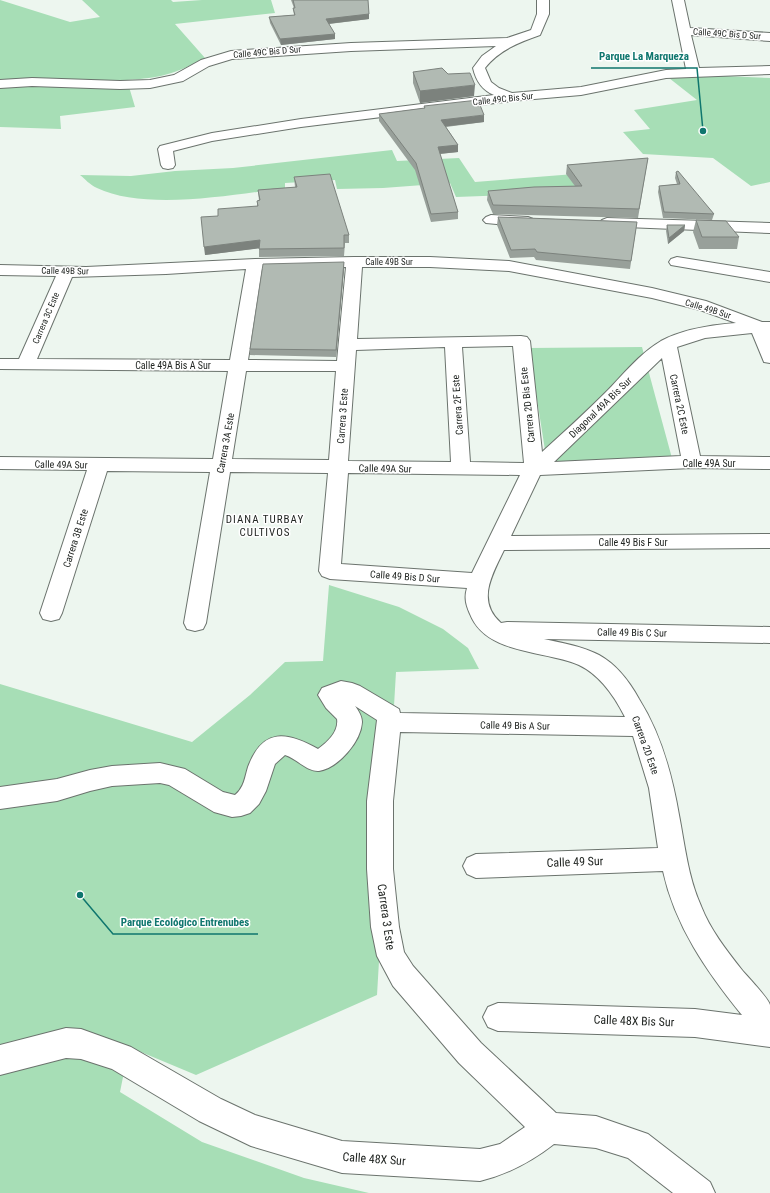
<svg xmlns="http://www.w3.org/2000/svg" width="770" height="1193" font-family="'Roboto Condensed',sans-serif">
<rect width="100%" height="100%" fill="#edf6ef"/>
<path fill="#a7deb6" d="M0,0l70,22 30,-5 -18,-17h89l2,2 29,-2h69l4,13 -100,11 30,34c-30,16 -45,20 -78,22l8,27 -75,9 1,13 -61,-2z
M702,75l68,3v104l-19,4 -38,-28 -70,-4 -20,-22 27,-3 -16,-19 63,-10 -28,-22z
M392,150l5,11 62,-3 16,24 125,-10 12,19 -156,6 -6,-14 -67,5 -46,1 -2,-9 -50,3v5c-51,7 -141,23 -188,0 -7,-3 -12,-9 -17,-13l51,1 44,-5 58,-3z
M642,347l31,115 -126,1 -18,-115z
M329,585l70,22 44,22 25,19 11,21 -83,3 -19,323 -181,80 -67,-28 -9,45 82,50 102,36 65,15h-369v-509l192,58 58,-47 35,-33 38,-1z"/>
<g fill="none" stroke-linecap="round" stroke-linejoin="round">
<g stroke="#6b736d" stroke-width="2">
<path id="minor" d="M537,0h12v14l-9,21c-20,7 -41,15 -55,33l6,14 8,6 13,5 69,-6 85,-17 20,-1 -14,-69h12l6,28 80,5v8l-79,-6 8,33 71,-2v8l-104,4 -85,17 -70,6 -210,26 -89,14 -39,10 2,14 -2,3 -5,1 -5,-1 -2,-3 -3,-16 2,-3 52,-13 89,-14 193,-24c-12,-5 -18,-14 -21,-27l9,-12 14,-10 -145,5 -119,8 -23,7 -26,15 -33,7 -30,1 -88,-3 -32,2v-8l32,-2 88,3 30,-1 24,-5 27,-15 30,-9 120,-8 156,-5 24,-8 6,-16z
M491,215l37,2 5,2 3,3 -3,3 -5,2 -42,-4 -3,-3 3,-3z
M607,218l163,5v10l-168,-7 -3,-3 3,-3z
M354,257h76l79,4 143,27 54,13 56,21h8v41l-6,-1 -12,-29 -47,5 -28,9 23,109 70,1v12l-78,-1 -152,7 -29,61 259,-2v14l-266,2c-12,25 -28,51 -3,73l6,-1 263,5v16l-226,-4c18,4 38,7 55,16 18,10 30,26 40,44 22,35 33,75 40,116 6,31 9,62 22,91 9,23 25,44 41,64 5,6 27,29 28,35 0,12 0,30 0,42l-75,-10 -197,-6 -10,-4 -5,-10 5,-10 10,-4 197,6 47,6c-35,-43 -67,-89 -79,-144l-187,7 -9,-4 -4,-8 4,-8 9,-4 182,-6 -9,-60 -16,-52 -233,-4 -7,69v68l6,58 5,25 9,14 68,77 75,70 40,3 52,18 62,48 5,11h-42l-45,-35 -32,-10 -42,-4c-23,18 -46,30 -74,37l-138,-8 -91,-27 -52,-25 -87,-52 -31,-10 -15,-1 -66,17v-30l66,-17 15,1 50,18 90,52 34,16 87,26 138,8 20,-5 25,-17 -66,-64 -66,-77 -16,-30 -6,-29 -4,-58v-68l10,-81 -22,-14c3,4 7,10 7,16 -1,20 -24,46 -43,49 -12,1 -23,-13 -34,-16l-10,9 -9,27 -7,13 -9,9 -9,3 -9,1 -18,-5 -45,-27 -9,-2 -48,3 -22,5 -33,10 -57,8v-22l57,-8 33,-9 22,-4 48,-3 25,6 38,23 12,3c9,-7 10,-18 13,-28 15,-40 39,-35 70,-18 10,-7 21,-18 19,-30l-11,-11 -8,-13 4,-7 19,-7 11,2 8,3 39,23 1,4 225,4c-10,-20 -25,-42 -46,-52 -34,-15 -93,-10 -109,-51 -4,-9 -6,-16 -3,-26l-137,-9 -8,-3 -3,-5 9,-98 -98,-1 -24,151 -3,6 -8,2 -8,-2 -3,-6 26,-151 -103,-1 -45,142 -3,6 -8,2 -8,-2 -3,-6 47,-143 -87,-1v-12l213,2 15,-88 -228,-2v-10h19l37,-83 -56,-1v-10l86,2 169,-8zM346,267l-9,94 -89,-1 14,-91zM362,267h68l79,4 143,27 48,12 36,13c-25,2 -53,6 -75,18 -22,13 -38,34 -56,52 -20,20 -42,40 -63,59l-12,-111 -3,-4 -6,-1 -164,3zM246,269l-16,91 -193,-1 35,-82 94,-3zM513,346l11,117 -54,-1 -8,-115zM445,347l6,115 -103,-1 8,-111zM662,358l19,98 -127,6zM246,371h90l-7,89 -97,-1zM348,473l172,2 -48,98 -131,-9z
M677,257l93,15v10l-99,-17 -2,-3 2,-3z"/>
</g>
<use href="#minor" fill="#fff" fill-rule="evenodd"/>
</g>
<path fill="#98a09a" d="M291,0h77l1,19 -40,5 6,15 -54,6 -11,-22 -1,-6 25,-2 -1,-7h1z
M413,72l61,24 -54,7 -7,-20z
M424,106l60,16 -38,5 12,18v7l-18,2 18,58v7l-27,3 -16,-52 -36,-49v-7l45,-6z
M648,158l-10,60 -145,-4 -6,-14 1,-9 87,-5 -9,-12 1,-9z
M676,172l38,42 -2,6 -49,-2 -5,-26 1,-6 18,-2 -2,-6z
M294,177l55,58v8h-4l-1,13 -85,1v-9l-54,7 13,-39 39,-10v-5h2l-1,-11 37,-3z
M498,217l139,5 -7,47 -94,-9 -2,-3 -24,1 -13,-33z
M696,220l43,17 -2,12h-38l-6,-17z
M667,225h18l-1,6 -16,13 -2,-13z
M344,262v7l-8,88 -86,-2v-6z"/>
<path fill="#7c827d" d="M369,14v5l-42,5 -1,-5z
M335,34v5l-54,6 -1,-6z
M475,85l-1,11 -54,7v-12z
M484,115v7l-43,5v-7z
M458,145v7l-20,2v-7z
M685,225l-1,6 -16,13 1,-6z
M260,240l1,8 -56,7 -1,-8z
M344,262v7l-8,88v-7z"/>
<path fill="#b1bab3" stroke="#7c827d" d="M293,0h75l1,14 -43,5 9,15 -55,5 -11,-22 26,-2 -2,-7h2z
M442,68l6,6 22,-1 5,12 -55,6 -7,-19z
M478,100l6,15 -43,5 17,25 -20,2 20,65 -27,2 -15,-51 -37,-49 46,-6 -1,-2z
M648,158l-9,51 -146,-4 -5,-14 46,-4 48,-1 -15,-21z
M678,171l36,43 -50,-2 -5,-26 21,-2 -4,-12z
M330,174l19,61h-5v13l-85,1 1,-9 -56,7 -3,-30 17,-1v-7l40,-3 -1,-5 3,-1 -2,-10 39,-3 -3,-10z
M498,217l139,5 -6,39 -94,-9 -2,-3 -24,1z
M696,220l30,1 13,16h-37z
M667,225h18l-16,13z
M344,262l-8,88 -86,-1 13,-85z"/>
<g text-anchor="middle" stroke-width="3" stroke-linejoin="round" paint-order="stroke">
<g font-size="9" fill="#232724" stroke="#fff">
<text transform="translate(727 34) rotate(4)" y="3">Calle 49C Bis D Sur</text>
<text transform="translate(267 52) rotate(-5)" y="3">Calle 49C Bis D Sur</text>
<text transform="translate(503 99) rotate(-6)" y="3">Calle 49C Bis Sur</text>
<text x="389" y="265">Calle 49B Sur</text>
<text transform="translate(65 271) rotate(1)" y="3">Calle 49B Sur</text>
<text transform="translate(708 309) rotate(17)" y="3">Calle 49B Sur</text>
<text transform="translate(46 318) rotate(-67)" y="3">Carrera 3C Este</text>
</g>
<g font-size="10" fill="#232724" stroke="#fff">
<text x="173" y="369">Calle 49A Bis A Sur</text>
<text transform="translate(680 404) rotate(78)" y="4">Carrera 2C Este</text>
<text transform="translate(457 405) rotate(-94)" y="4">Carrera 2F Este</text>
<text transform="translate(527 405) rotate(-96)" y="4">Carrera 2D Bis Este</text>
<text transform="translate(600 407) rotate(-44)" y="4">Diagonal 49A Bis Sur</text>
<text transform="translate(342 416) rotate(-86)" y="4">Carrera 3 Este</text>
<text transform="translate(225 443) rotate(-80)" y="4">Carrera 3A Este</text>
<text x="709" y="467">Calle 49A Sur</text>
<text transform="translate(61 464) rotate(1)" y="4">Calle 49A Sur</text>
<text transform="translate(385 468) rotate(1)" y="4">Calle 49A Sur</text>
<text transform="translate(75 538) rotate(-72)" y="4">Carrera 3B Este</text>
<text x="633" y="546">Calle 49 Bis F Sur</text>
<text transform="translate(405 576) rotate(4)" y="4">Calle 49 Bis D Sur</text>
<text transform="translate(632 632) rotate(1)" y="4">Calle 49 Bis C Sur</text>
<text transform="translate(515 725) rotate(1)" y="4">Calle 49 Bis A Sur</text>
<text transform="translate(646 745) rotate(70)" y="4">Carrera 2D Este</text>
</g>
<g font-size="11" letter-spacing="1" fill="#232724" stroke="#fff">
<text x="265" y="523">DIANA TURBAY<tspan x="265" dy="13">CULTIVOS</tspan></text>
</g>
<g font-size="12" fill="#232724" stroke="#fff">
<text transform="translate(575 862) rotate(-2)" y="4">Calle 49 Sur</text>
<text transform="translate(386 917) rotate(82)" y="4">Carrera 3 Este</text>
<text transform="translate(634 1021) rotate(2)" y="4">Calle 48X Bis Sur</text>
<text transform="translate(374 1159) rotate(4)" y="4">Calle 48X Sur</text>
</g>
</g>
<path fill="none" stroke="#0f766e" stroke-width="1.5" d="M703 131L697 68H591M80 895L113 934H258"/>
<g fill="#0f766e" stroke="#fff" stroke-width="1.5">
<circle cx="703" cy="131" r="4"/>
<circle cx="80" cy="895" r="4"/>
</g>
<g font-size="11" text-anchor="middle" font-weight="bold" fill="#0f766e" stroke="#fff" stroke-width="3" stroke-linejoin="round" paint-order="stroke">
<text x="644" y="60">Parque La Marqueza</text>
<text x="185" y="926">Parque Ecológico Entrenubes</text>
</g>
</svg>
